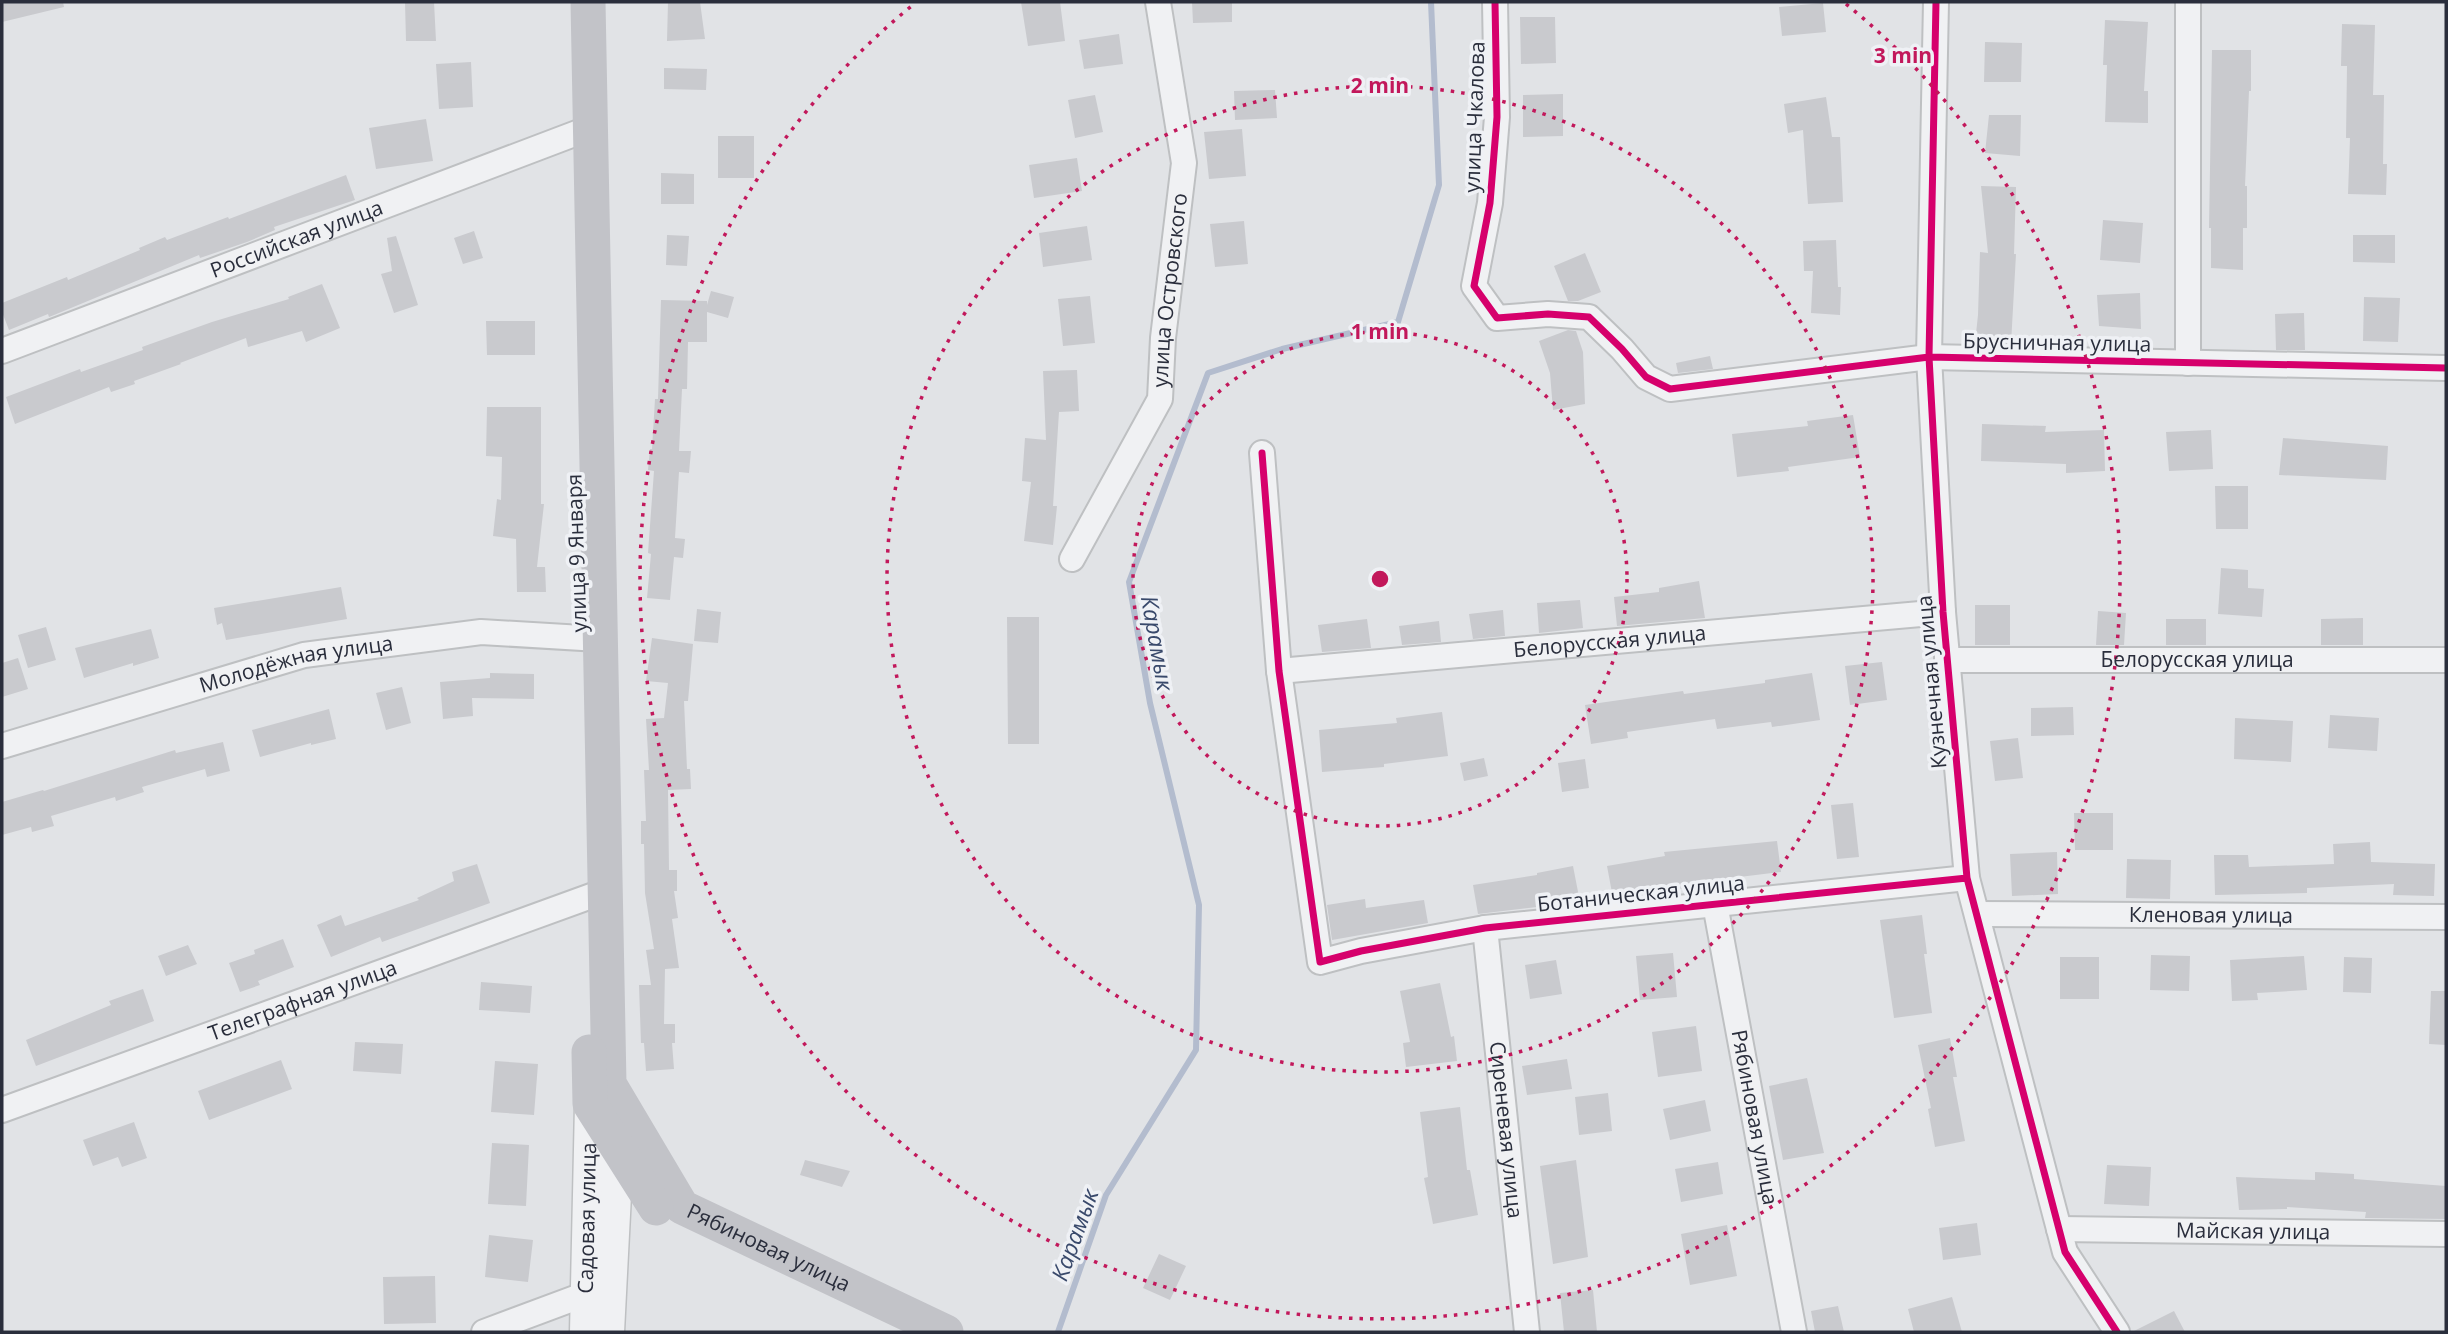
<svg xmlns="http://www.w3.org/2000/svg" width="2448" height="1334" font-family="'Open Sans',sans-serif">
<rect width="100%" height="100%" fill="#e1e3e6"/>
<g fill="none" stroke-linecap="round" stroke-linejoin="round">
<path stroke="#b3bcce" stroke-width="6" d="M1058,1332l48,-137 90,-145 3,-145 -49,-202 -21,-121 79,-209 74,-24 116,-27 41,-137 -8,-183"/>
</g>
<path fill="#c9cace" d="M2,2h61l1,5 -62,15z
M405,2h29l2,39h-30z
M668,2h32l5,37 -38,2z
M1021,2h39l5,39 -37,5z
M1192,2h40v20l-39,1z
M1823,3l3,29 -44,4 -3,-29z
M1520,17h35l1,46 -35,1z
M2105,20l43,2 -4,69h4v32l-43,-1 2,-57h-4z
M2342,24l33,1 -2,70h11l-1,69h4l-1,31 -38,-1 2,-56h-4l1,-72h-6z
M1119,34l4,30 -39,5 -5,-29z
M1985,42l37,1 -1,39h-37z
M2212,50h39v41h-2l-4,95h2v42h-4v42l-32,-2v-40h-2z
M471,62l2,45 -34,2 -3,-45z
M664,68l43,1 -1,21 -42,-1z
M1275,90l2,28 -42,2 -1,-29z
M1563,94v42l-40,1v-42z
M1095,95l8,37 -28,6 -7,-38z
M1826,97l6,40h8l3,65 -35,2 -5,-74 -15,3 -4,-29z
M1989,115h32l-1,41 -35,-3z
M426,119l7,42 -57,8 -7,-41z
M1242,129l4,47 -37,3 -5,-47z
M718,136h36v42h-36z
M1077,158l5,33 -48,7 -5,-33z
M661,173l33,1v30h-33z
M346,175l9,25 -81,27 1,3 -28,12 -47,16 -1,-3 -145,60 -5,2 -1,-3 -39,16 -7,-18v-9l65,-26 1,3 72,-30 -1,-2 26,-11 2,3 61,-23 1,2z
M1981,186l35,1 -2,67h2l-5,90 -36,-1 3,-28 2,-63 8,1z
M2103,220l40,3 -3,40 -40,-3z
M1244,221l4,43 -33,3 -5,-43z
M1087,226l5,34 -49,7 -4,-34z
M474,231l9,27 -20,6 -9,-26z
M667,235l22,1 -2,30 -21,-1z
M2353,235h42v28l-42,-1z
M396,236l22,69 -24,8 -13,-39 11,-3 -5,-33z
M1836,240l2,47h3l-1,28 -29,-2 2,-42h-9l-1,-30z
M1585,253l16,39 -23,9h-10l-14,-35z
M322,284l18,44 -34,14 -4,-11 -54,16 -2,-9 -66,25 1,1 -47,17 1,3 -24,8 -2,-5 -94,37 -9,-27 74,-28 1,3 62,-22 -1,-3 70,-25 77,-23 -1,-2z
M711,291l23,6 -6,21 -21,-6v30h-19l-1,47h-5l-3,62h12l-2,22 -10,-1 -4,66 10,1 -2,19 -9,-1 -4,43 -23,-2 4,-44 -3,-1 6,-82 -6,-1 2,-21h2l3,-50h3l3,-99 46,1v4z
M2140,293l1,36 -42,-3 -2,-31z
M1090,296l5,47 -32,3 -5,-47z
M2364,297l36,1 -2,44 -35,-1z
M2304,313l1,37h-29l-1,-36z
M486,321h49v34h-48z
M1568,330l8,1 7,21 2,52 -32,6 -3,-37 -11,-32z
M1710,356l3,13 -35,4 -2,-10z
M1077,370l2,41 -20,1 -6,94h4l-4,39 -29,-4 7,-59 -9,-1 3,-43 21,2 -3,-69z
M487,407h54v97h3l-7,63h8l1,25h-29l-1,-53 -23,-3 4,-37 4,1 1,-43 -16,-1z
M1853,415l7,42 -72,10 1,4 -52,6 -5,-43 76,-8 -1,-5z
M1982,424l64,2 -1,6 59,-2 1,41 -39,2v-9l-85,-3z
M2211,430l2,39 -44,2 -3,-39z
M2283,438l105,8 -2,34 -107,-5z
M2215,486h33v43h-32z
M2221,568l27,2v18l16,1 -2,28 -44,-3z
M1699,581l6,37 -88,8 -3,-29 45,-5v-4z
M341,587l6,32 -121,21 -4,-17 -5,2 -3,-17z
M1580,600l3,28 -44,5 -2,-30z
M1975,605h35v40h-35z
M697,609l24,3 -3,31 -24,-2z
M1503,610l2,26 -32,3 -4,-25z
M2098,611l28,2 -2,32h-28z
M1007,617h32v127h-31z
M2363,618v27h-42v-26z
M1367,619l4,29 -49,4 -4,-27z
M2166,619h40v26h-40z
M1439,621l2,21 -39,3 -3,-19z
M46,627l10,33 -28,8 -10,-33z
M151,629l8,29 -26,8v-3l-49,15 -9,-30z
M652,638l41,6 -5,57h-4l3,68h3l1,20 -23,1 1,80h8v21h-3l4,27 -6,1 7,49 -14,1 -1,55h11v19h-3l2,26 -28,2 -2,-28h-3l-2,-58h12l-5,-35 8,-1 -9,-56 -1,-49h-3v-23h5l-2,-51h5l-3,-51 18,-1 4,-35 -22,-2z
M18,658l10,31 -26,8v-34z
M1882,662l5,38 -37,5 -5,-39z
M490,673l44,1v25l-62,-1 1,18 -30,3 -3,-37 50,-4z
M1812,673l8,47 -48,7 -1,-5 -54,7 -2,-10 -88,13 1,6 -37,6 -6,-39 98,-14 1,3 81,-11v-3z
M402,687l9,36 -25,7 -10,-37z
M2073,707l1,28 -43,1v-28z
M329,709l7,30 -25,6v-2l-51,14 -8,-27z
M1442,712l6,44 -64,8v3l-62,5 -3,-42 78,-7 -1,-5z
M2330,715l49,3 -2,33 -49,-3z
M2235,718l58,3 -2,41 -57,-3z
M2018,738l5,40 -28,3 -5,-40z
M223,742l7,29 -23,6 -2,-8 -63,18 2,5 -28,9 -1,-4 -64,19 3,10 -22,6 -1,-5 -29,8v-33l41,-12 1,1 131,-41 1,3z
M1484,758l4,18 -24,5 -4,-18z
M1585,759l4,29 -27,4 -4,-29z
M1853,803l6,54 -22,2 -6,-54z
M2074,813h39v37h-38z
M1777,841l4,31 -66,8 1,5 -46,5 -1,-3 -56,11 -6,-32 58,-10 -1,-4z
M2370,842l1,20 64,2 -1,32 -41,-1 1,-11 -87,4v5l-92,2 -1,-40h34l1,12 85,-3 -1,-20z
M2057,852l1,42 -46,2 -2,-42z
M2127,859l44,1 -1,39 -44,-1z
M477,864l13,39 -108,39 -2,-5 -49,20 -14,-32 24,-10 4,11 74,-26 -2,-2 37,-17 -2,-9z
M1573,866l7,36 -102,12 -5,-29 64,-10v-2z
M1365,899l1,9 58,-8 4,23 -96,17 -5,-35z
M1922,915l5,39h-3l8,59 -38,5 -14,-98z
M283,939l11,28 -36,14 2,4 -20,7 -11,-29 26,-9 -1,-4z
M188,945l9,19 -31,12 -8,-20z
M1673,953l4,44 -37,3 -4,-44z
M2151,955l39,1 -1,35 -39,-1z
M2304,956l3,34 -50,3 1,7 -26,1 -2,-41z
M2060,957h39v42h-39z
M2344,957l28,1 -1,35 -28,-1z
M1556,960l6,34 -32,5 -5,-34z
M481,982l51,4 -2,27 -51,-3z
M1440,983l11,54 3,-1 3,25 -51,6 -3,-24 7,-1 -10,-51z
M143,989l11,32 -118,45 -10,-26 85,-35 -2,-4z
M2431,991h15v54l-17,-1z
M1696,1026l6,45 -44,6 -6,-45z
M1950,1038l7,39h-4l12,64 -30,6 -7,-38 3,-1 -13,-63z
M355,1042l48,2 -2,30 -48,-3z
M1567,1059l5,30 -45,6 -5,-29z
M281,1060l11,29 -83,31 -11,-29z
M495,1061l43,3 -4,51 -43,-3z
M1807,1078l17,75 -41,7 -14,-74z
M1608,1093l4,38 -33,4 -4,-38z
M1705,1100l6,31 -41,9 -7,-31z
M1460,1107l7,63h3l8,45 -45,9 -9,-46 4,-1 -8,-65z
M134,1122l13,36 -25,9 -4,-10 -25,9 -10,-26z
M492,1143l37,2 -3,61 -38,-2z
M805,1160l45,11 -8,16 -42,-12z
M1576,1160l12,97 -35,7 -13,-98z
M1718,1162l5,32 -42,8 -6,-33z
M2107,1165l44,2 -2,39 -45,-2z
M2315,1172l39,2v5l92,7v33l-81,-1 1,-6 -79,-5v2l-48,1 -3,-33 79,3z
M1977,1223l4,32 -38,5 -4,-32z
M1727,1225l10,51 -47,9 -9,-51z
M489,1235l44,5 -5,42 -43,-5z
M1159,1254l27,12 -16,34 -27,-12z
M435,1276l1,47 -52,1 -1,-47z
M1593,1290l4,42h-33l-4,-39z
M1952,1297l10,35h-48l-6,-23z
M1838,1306l6,26h-29l-4,-21z
M2174,1311l11,21h-53z"/>
<g fill="none" stroke-linecap="round" stroke-linejoin="round">
<g stroke="#bec0c2" stroke-width="28">
<g id="minor">
<path d="M1495,2l2,115 -7,86 -16,83 23,32 51,-4 41,3 33,32 24,28 24,12 259,-32 517,11"/>
<path d="M1936,2l-7,355 14,255 24,266 98,374 52,80"/>
<path id="s1" d="M2,351l588,-223"/>
<path d="M2188,363v-361"/>
<path d="M1262,453l17,218 41,291 41,-11 124,-23 482,-50"/>
<path id="s2" d="M1072,559l88,-160 3,-61 21,-175 -26,-161"/>
<path id="s3" d="M1947,660h499"/>
<path id="s4" d="M1279,671l664,-59"/>
<path id="s5" d="M2,746l302,-91 177,-23 118,7"/>
<path id="s6" d="M1715,904l79,428"/>
<path id="s7" d="M1977,914l469,3"/>
<path id="s8" d="M1485,928l42,404"/>
<path id="s9" d="M2,1110l603,-219"/>
<path id="s10" d="M2059,1229l387,5"/>
<path d="M484,1332l118,-44"/>
</g>
</g>
<g stroke="#bec0c2" stroke-width="33">
<g id="tertiary">
<path id="s11" d="M585,1332l5,-228"/>
<path d="M609,1332l8,-157 -4,-38"/>
</g>
</g>
<use href="#minor" stroke="#f0f1f3" stroke-width="24"/>
<use href="#tertiary" stroke="#f0f1f3" stroke-width="30"/>
<g stroke="#c2c3c8" stroke-width="35">
<path id="s12" d="M588,2l21,1082 73,123 264,125"/>
<path d="M589,1052l1,52 66,104"/>
</g>
<g stroke="#eff1f5" stroke-width="11">
<path id="cycleway" d="M1495,2l2,115 -7,86 -16,83 23,32 51,-4 41,3 33,32 24,28 24,12 259,-32 517,11
M1936,2l-7,355 14,255 24,266 98,374 52,80
M1262,453l17,218 41,291 41,-11 124,-23 482,-50"/>
</g>
<use href="#cycleway" stroke="#d6006c" stroke-width="7"/>
</g>
<g fill="none" stroke="#c2185b" stroke-width="3.5" stroke-dasharray="3.5 7">
<circle cx="1380" cy="579" r="247"/>
<circle cx="1380" cy="579" r="493"/>
<path d="M1846 4A740 740 0 1 1 914 4"/>
</g>
<g text-anchor="middle" stroke-width="7" stroke-linejoin="round" paint-order="stroke">
<g font-size="21" fill="#2a2e3c" stroke="#eff1f5">
<text transform="translate(1475 117) rotate(-88)" y="7">улица Чкалова</text>
<text dy="7" stroke="none"><textPath href="#s1" startOffset="315">Российская улица</textPath></text>
<text dy="7" stroke="none"><textPath href="#s2" startOffset="292">улица Островского</textPath></text>
<text transform="translate(2057 343) rotate(1)" y="7">Брусничная улица</text>
<text transform="translate(577 553) rotate(-92)" y="7">улица 9 Января</text>
<text dy="7" stroke="none"><textPath href="#s4" startOffset="332">Белорусская улица</textPath></text>
<text dy="7" stroke="none"><textPath href="#s3" startOffset="250">Белорусская улица</textPath></text>
<text dy="7" stroke="none"><textPath href="#s5" startOffset="306">Молодёжная улица</textPath></text>
<text transform="translate(1932 682) rotate(-95)" y="7">Кузнечная улица</text>
<text transform="translate(1641 894) rotate(-6)" y="7">Ботаническая улица</text>
<text dy="7" stroke="none"><textPath href="#s7" startOffset="234">Кленовая улица</textPath></text>
<text dy="7" stroke="none"><textPath href="#s9" startOffset="320">Телеграфная улица</textPath></text>
<text dy="7" stroke="none"><textPath href="#s6" startOffset="217">Рябиновая улица</textPath></text>
<text dy="7" stroke="none"><textPath href="#s8" startOffset="203">Сиреневая улица</textPath></text>
<text dy="7" stroke="none"><textPath href="#s11" startOffset="114">Садовая улица</textPath></text>
<text dy="7" stroke="none"><textPath href="#s10" startOffset="194">Майская улица</textPath></text>
<text dy="7" stroke="none"><textPath href="#s12" startOffset="1321">Рябиновая улица</textPath></text>
</g>
<g font-size="23" font-style="italic" fill="#39496b" stroke="#eff1f5">
<text transform="translate(1157 643) rotate(80)" y="8">Карамык</text>
<text transform="translate(1075 1235) rotate(-70)" y="8">Карамык</text>
</g>
</g>
<circle cx="1380" cy="579" r="10" fill="#c2185b" stroke="#eff1f5" stroke-width="3.5"/>
<g font-size="21" text-anchor="middle" font-weight="bold" fill="#c2185b" stroke="#eff1f5" stroke-width="7" stroke-linejoin="round" paint-order="stroke">
<text x="1903" y="63">3 min</text>
<text x="1380" y="93">2 min</text>
<text x="1380" y="339">1 min</text>
</g>
<rect width="2448" height="1334" fill="none" stroke="#2a2e3c" stroke-width="7"/>
</svg>
